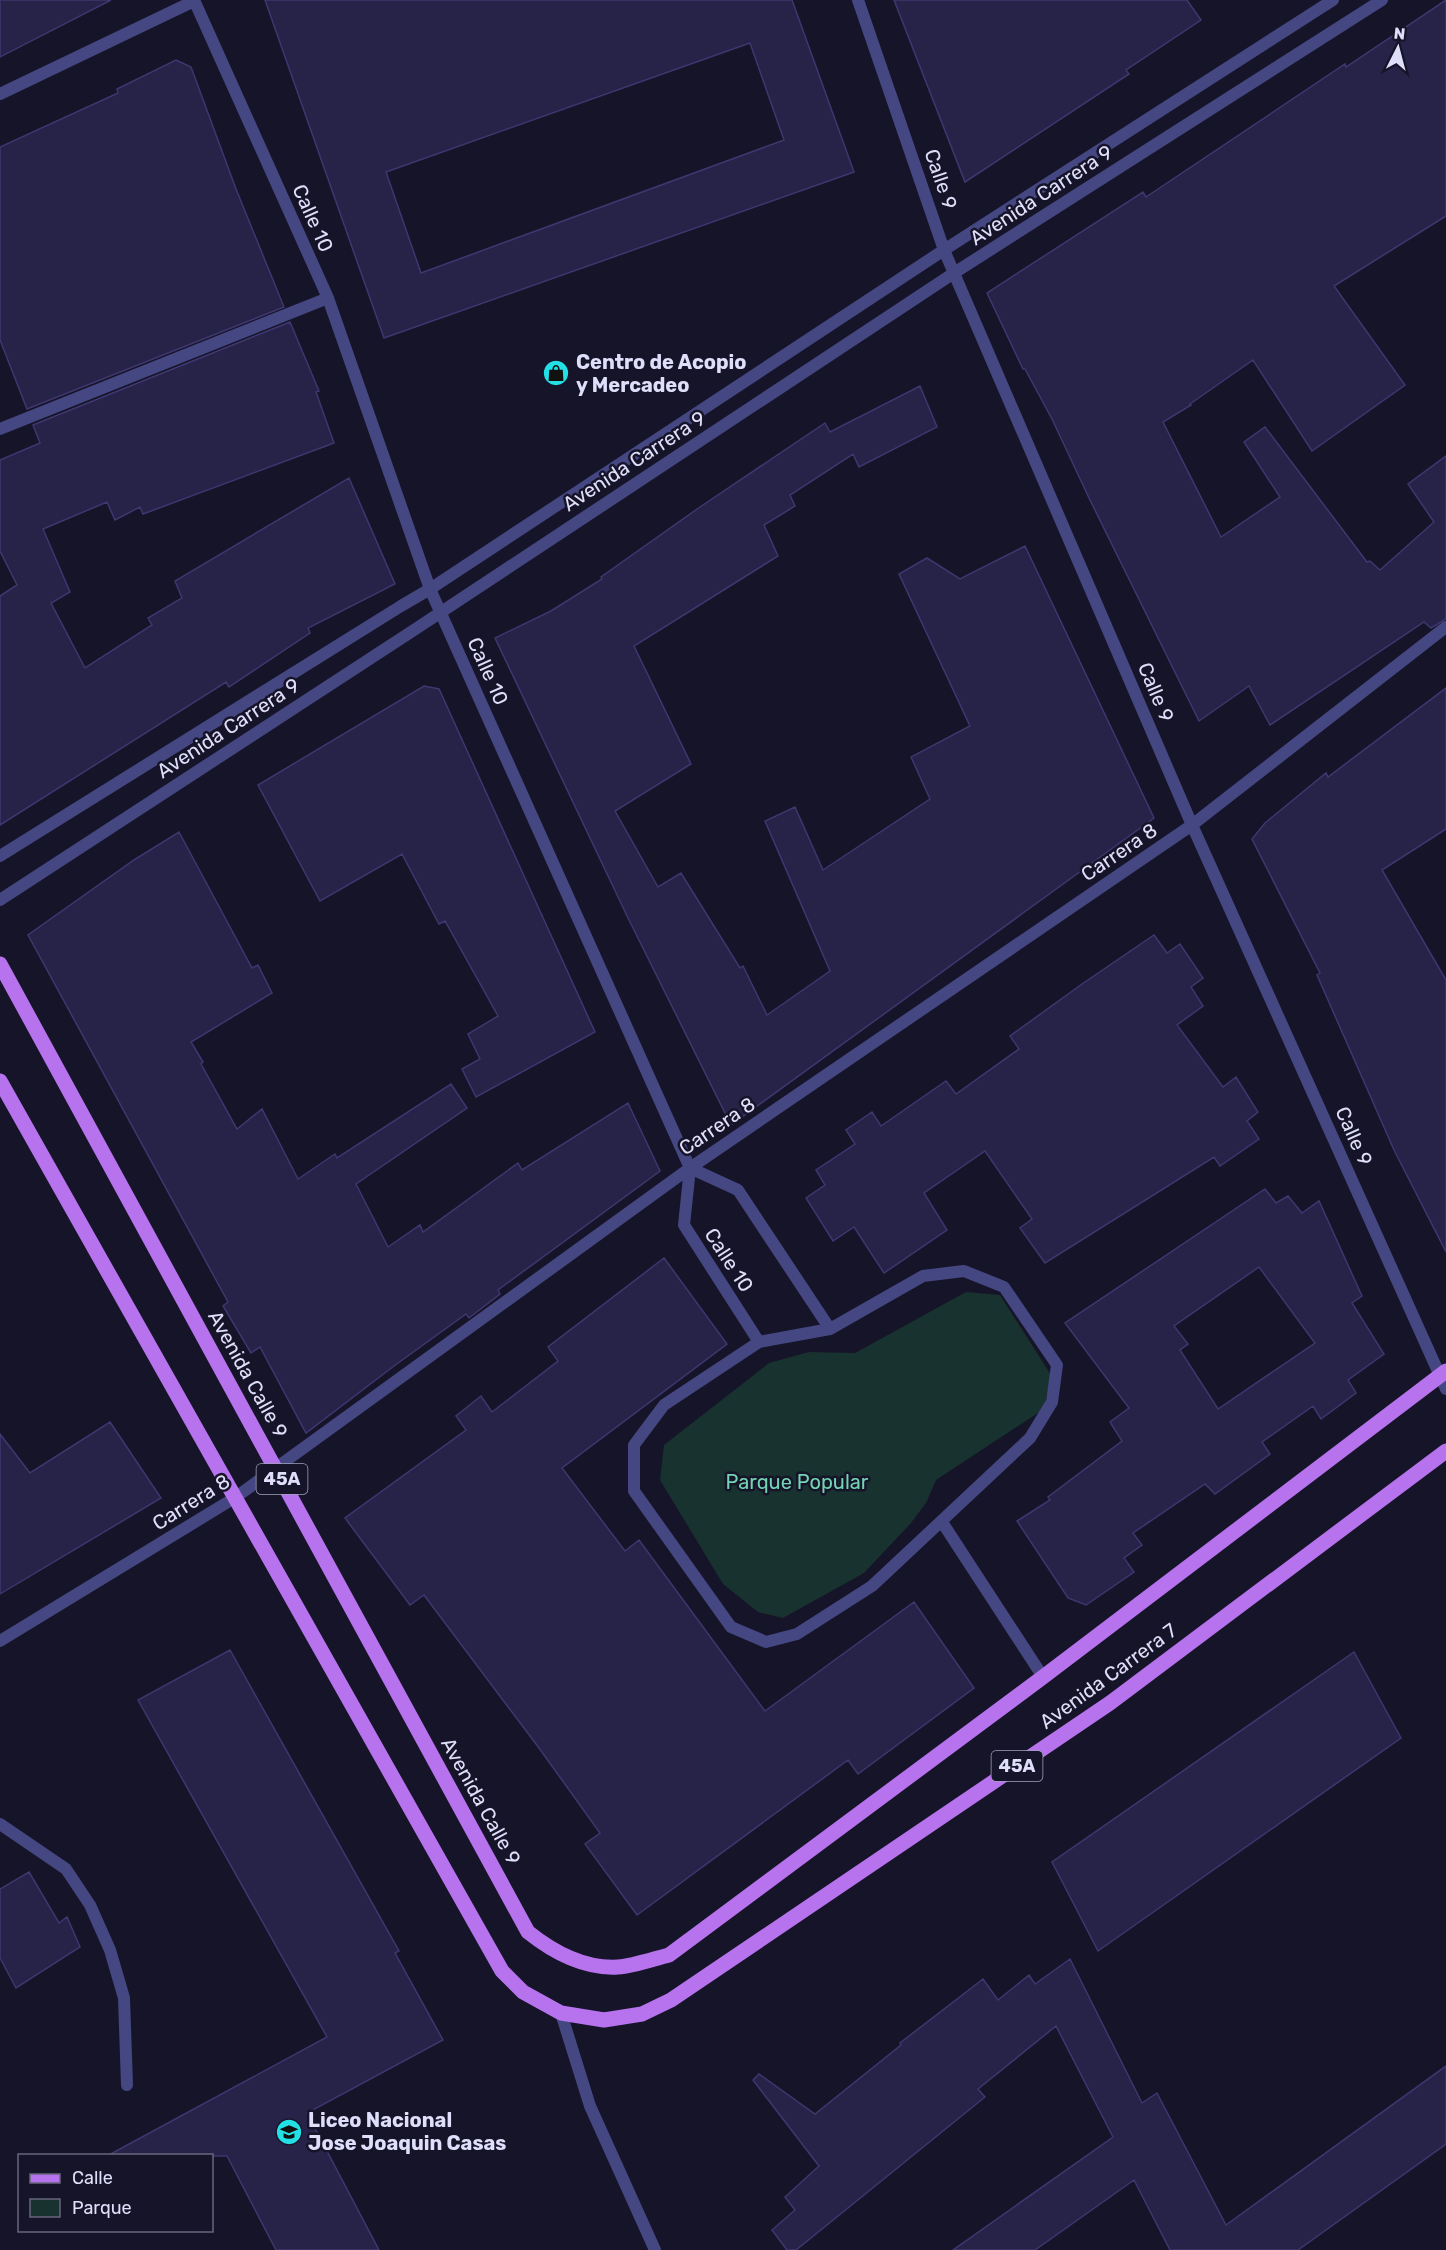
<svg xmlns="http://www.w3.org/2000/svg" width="1446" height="2250" font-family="Rubik,sans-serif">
<rect width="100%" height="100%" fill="#161428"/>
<path fill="#18322f" d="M966,1292l34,3 51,80 -7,34 -108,71 -10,23 -15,20 -47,50 -81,45 -25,-6 -35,-28 -63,-104 4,-35 105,-82 40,-11 46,1z"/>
<path fill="#272247" stroke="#3e3770" stroke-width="1.5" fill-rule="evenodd" d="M0,0h111l-111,57z
M265,0h527l62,172 -470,166zM750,43l34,97 -363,133 -35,-101z
M894,0h293l14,20 -75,50 3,4 -164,108z
M1446,0v216l-112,70 71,99 -93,66 -59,-91 -63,44 1,1 -28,17 58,115 59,-40 -36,-55 21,-15 102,135 3,-1 10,9 54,-48 -26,-38 38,-28v163l-15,9 -7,-6 -154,103 -21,-39 -50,35 -110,-223 -37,-79 -27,-50h-2l-36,-76 156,-101 3,5 199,-133 1,3z
M176,60l15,7 45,122 48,118 -257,102 -27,-69v-193l118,-54 -1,-4z
M290,322l29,69 -3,1 18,51 -191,71 -3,-7 -25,13 -8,-18 -64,27 27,63 -19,11 34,65 67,-43 -4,-7 34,-20 -7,-17 174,-103 46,106 -87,44 2,5 -81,54 -3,-5 -226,143v-229l17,-11 -17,-34v-91l40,-17 -7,-18z
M920,386l17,41 -78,40 -6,-13 -63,41 5,11 -31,19 14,31 -144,90 57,118 -76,47 43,76 23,-14 59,95 3,-2 24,49 63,-44 -65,-150 30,-14 28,63 107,-71 -19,-42 59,-31 -71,-152 28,-16 33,21 65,-33 129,272 -423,307 -103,-207 -133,-280 56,-27 51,-32 -1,-2 99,-70 125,-84 5,9z
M424,686l15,3 156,343 -119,65 -14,-28 18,-10 -12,-25 30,-18 -53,-95 -6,3 -37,-70 -82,47 -62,-116z
M1446,688v141l-64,41 64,110v272l-52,-102 -77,-175 3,-2 -68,-134 13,-16 61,-50 2,4z
M179,832l73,136 6,-3 14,28 -81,49 12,20 -2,2 36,65 25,-20 36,70 37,-25 2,4 114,-74 16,24 -111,76 32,63 32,-22 3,7 95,-69 4,7 106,-67 32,68 -162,119 2,4 -31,24 -3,-4 -72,52 -88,67 -46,-86 -9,6 -28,-47 5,-4 -200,-367 106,-75z
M1154,935l13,18 13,-9 23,34 -12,9 12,19 -26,19 46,62 13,-10 22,35 -11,9 12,18 -39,27 -6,-9 -169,106 -25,-35 12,-9 -47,-68 -61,42 23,37 -63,43 -30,-46 -21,14 -27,-43 19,-13 -9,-15 39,-26 -9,-14 26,-18 9,14 65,-45 10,13 63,-45 -9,-13 72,-52z
M1265,1189l11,14 12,-7 14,17 17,-12 43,95 -10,7 32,51 -36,26 8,13 -35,26 -8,-13 -51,36 8,12 -55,40 -10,-10 -72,49 9,12 -18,13 10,14 -48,33 -18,-7 -51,-77 33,-21 -2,-3 74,-56 -12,-19 19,-14 -64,-85zM1259,1267l56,76 -97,66 -38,-59 8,-6 -14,-18z
M664,1258l63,86 -165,124 63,83 14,-11 126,171 149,-109 60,86 -116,86 -10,-14 -211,155 -52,-71 15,-11 -61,-85 -115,-153 -14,10 -65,-87 121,-88 -10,-14 25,-20 11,16 66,-51 -10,-14z
M110,1422l51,76 -161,96v-160l30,39z
M230,1650l169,301 -4,2 48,87 -136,73 72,137h-103l-49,-94h-120l220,-119 -189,-337z
M1354,1652l47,86 -303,213 -46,-89z
M29,1872l30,51 8,-6 13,30 -64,41 -16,-30v-69z
M1070,1959l72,144 15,-10 69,132 220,-159v78l-148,106h-128l-36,-70 -99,70h-82l160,-113 -57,-111 -78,63 7,8 -189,153h-9l-15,-20 23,-20 -10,-13 34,-31 -66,-86 6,-6 56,40 86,-69 -1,-2 83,-64 15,21 31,-25 6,9z"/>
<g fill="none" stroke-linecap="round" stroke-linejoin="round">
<path stroke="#454782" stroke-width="12" d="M561,2013l29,93 65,144"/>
<path stroke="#454782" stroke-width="12" d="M194,0l134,298 102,291 260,579 -6,57 75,117
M858,0l86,250 248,575 254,564
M0,94l194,-93
M0,429l328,-131
M690,1168l48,22 92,139
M964,1271l40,16 53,78 -5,37 -22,36 -158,148 -75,48 -31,8 -35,-15 -97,-136v-46l30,-40 95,-63 71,-13 93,-53z
M942,1522l101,155
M0,1641l236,-144 454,-329 502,-343 254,-198
M0,1824l66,45 24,36 20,45 14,48 3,87"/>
<path stroke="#454782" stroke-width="12" d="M0,856l401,-250 29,-17 514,-339 389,-250
M0,900l414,-270 540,-357 428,-273"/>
<path stroke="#b773ee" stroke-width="15" d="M0,964l528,968c25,20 56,37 90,35 16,-1 35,-8 51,-12l374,-278 403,-306
M0,1081l502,890 21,21 38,21 43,7 38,-6 29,-14 439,-297 336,-252"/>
</g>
<defs>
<g id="shop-disc" transform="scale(1.35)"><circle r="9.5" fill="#22e0e4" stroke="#161428"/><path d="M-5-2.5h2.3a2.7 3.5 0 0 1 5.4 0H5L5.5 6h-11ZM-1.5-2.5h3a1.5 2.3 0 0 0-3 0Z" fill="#111"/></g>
<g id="school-disc" transform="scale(1.35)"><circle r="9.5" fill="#22e0e4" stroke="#161428"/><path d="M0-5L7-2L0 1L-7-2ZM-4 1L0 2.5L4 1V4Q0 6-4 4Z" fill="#111"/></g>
</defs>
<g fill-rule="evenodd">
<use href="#shop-disc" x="556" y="373"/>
<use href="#school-disc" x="289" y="2132"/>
</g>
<g text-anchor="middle" stroke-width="5" stroke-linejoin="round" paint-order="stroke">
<g fill="#161428" stroke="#a3a2bc" stroke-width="1.5">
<rect x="256.5" y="1464" width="51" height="30" rx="4.5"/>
<rect x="991.5" y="1751" width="51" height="30" rx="4.5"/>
</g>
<g font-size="18" font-weight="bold" fill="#e0dffb">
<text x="282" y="1485">45A</text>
<text x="1017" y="1772">45A</text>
</g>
<g font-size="20" fill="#e0dffb" stroke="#161428">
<text transform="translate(941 179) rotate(71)" y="7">Calle 9</text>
<text transform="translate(1041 195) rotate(-33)" y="7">Avenida Carrera 9</text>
<text transform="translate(313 218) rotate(66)" y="7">Calle 10</text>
<text transform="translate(634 461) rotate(-33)" y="7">Avenida Carrera 9</text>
<text transform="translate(488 671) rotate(66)" y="7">Calle 10</text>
<text transform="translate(1156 692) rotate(67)" y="7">Calle 9</text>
<text transform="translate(228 728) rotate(-33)" y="7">Avenida Carrera 9</text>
<text transform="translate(1119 852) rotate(-34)" y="7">Carrera 8</text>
<text transform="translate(717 1126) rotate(-34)" y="7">Carrera 8</text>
<text transform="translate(1354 1136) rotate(66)" y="7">Calle 9</text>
<text transform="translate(729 1260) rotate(57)" y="7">Calle 10</text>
<text transform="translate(248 1374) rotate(61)" y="7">Avenida Calle 9</text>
<text transform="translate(191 1502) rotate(-32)" y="7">Carrera 8</text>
<text transform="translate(1108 1676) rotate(-36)" y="7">Avenida Carrera 7</text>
<text transform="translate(481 1801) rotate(61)" y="7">Avenida Calle 9</text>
</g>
<g font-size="20" font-weight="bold" fill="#e0dffb" stroke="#161428" text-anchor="start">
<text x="576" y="369">Centro de Acopio<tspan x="576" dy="23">y Mercadeo</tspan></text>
<text x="308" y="2127">Liceo Nacional<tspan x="308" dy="23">Jose Joaquin Casas</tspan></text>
</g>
<g font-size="20" fill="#73d4b4" stroke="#161428">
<text x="797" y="1489">Parque Popular</text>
</g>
</g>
<rect x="18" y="2154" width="195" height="78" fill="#161428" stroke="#67657c" stroke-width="1.5"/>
<rect x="30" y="2174" width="30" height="9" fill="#b773ee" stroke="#67657c" stroke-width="1.5"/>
<text x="72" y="2184" font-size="18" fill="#e0dffb">Calle</text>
<rect x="30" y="2199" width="30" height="18" fill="#18322f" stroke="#67657c" stroke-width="1.5"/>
<text x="72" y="2214" font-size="18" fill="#e0dffb">Parque</text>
<g transform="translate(1398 48) rotate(6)" stroke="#161428" stroke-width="4.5" paint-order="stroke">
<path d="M0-4.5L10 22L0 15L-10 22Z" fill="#e0dffb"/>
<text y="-9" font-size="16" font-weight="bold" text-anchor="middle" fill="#e0dffb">N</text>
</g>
</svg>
